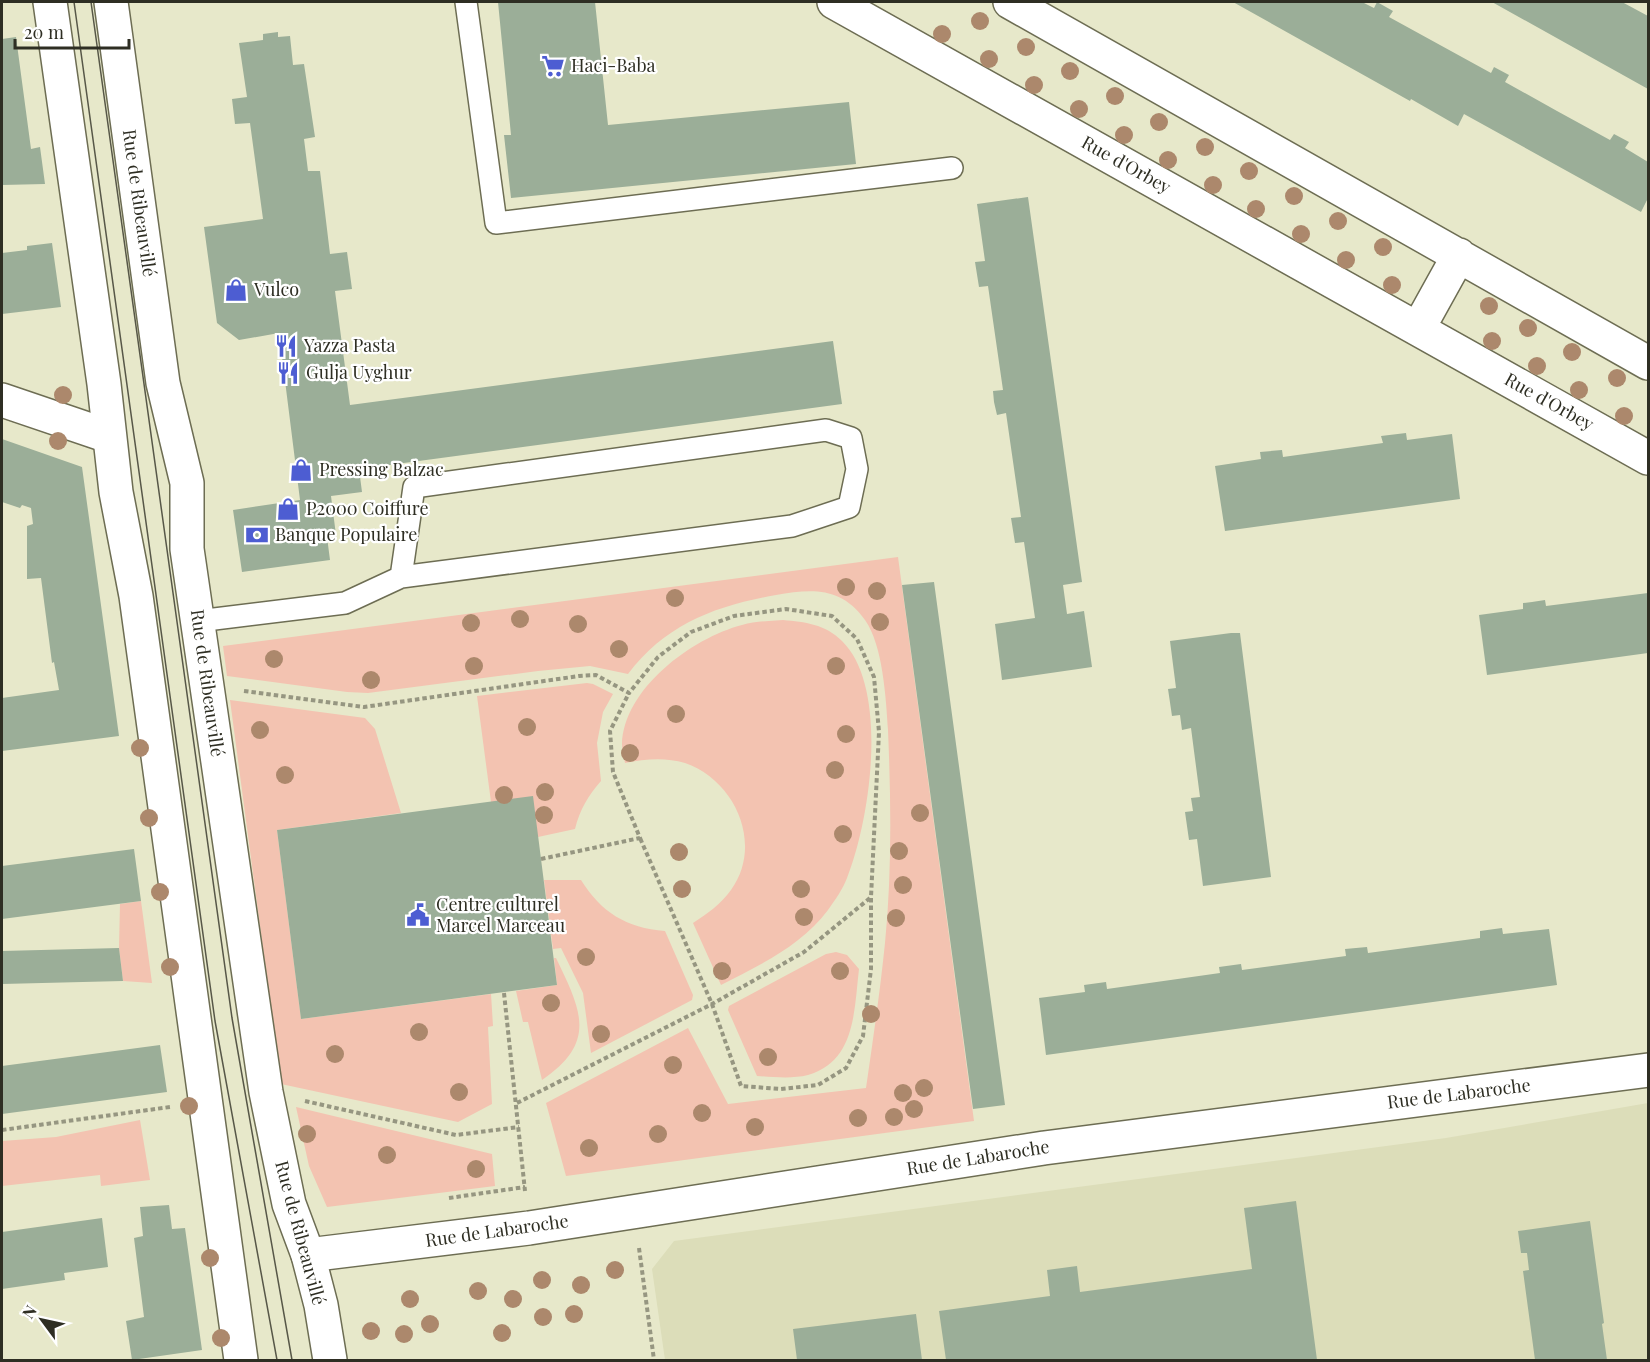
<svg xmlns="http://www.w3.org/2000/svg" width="1650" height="1362" font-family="'Playfair Display',serif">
<rect width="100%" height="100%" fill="#e7e8ca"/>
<path fill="#dcddb9" d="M1648,1103v257h-983l-13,-91 22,-28 772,-103z"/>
<path fill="#f3c3b1" d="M898,557l76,564 -408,55 -20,-73 142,-75 40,76 138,-16c7,-48 14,-96 19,-145 7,-70 6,-143 3,-213 -2,-31 -5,-85 -23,-110 -24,-34 -54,-31 -89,-25 -61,11 -110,29 -148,79l-38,-8 -52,5 -170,22 -21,-1 -120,-16 -4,-30z
M783,620c22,2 42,4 59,21 48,47 28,180 5,237 -4,11 -12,22 -19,32 -27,36 -68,55 -107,75l-28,-62c14,-9 28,-19 38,-33 33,-46 4,-110 -46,-127 -20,-6 -40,-4 -60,0 -1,-6 -3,-12 -3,-18 1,-56 70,-107 120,-120 13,-4 27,-4 41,-5z
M587,683l6,1 20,10 -10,18 -6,31 4,38c-13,15 -21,28 -26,48l-37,8 -47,-35 -14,-106z
M230,700l135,18 10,11 26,84 -124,17 24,189 190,-25 2,32 -5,1 4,77 -34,18 -177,-38z
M544,880h37c20,32 45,48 84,51l28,64 -1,5 -101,53 -8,-60 -22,-45 -8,1z
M141,901l11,82 -29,-2 -4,-33 1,-44z
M836,952l11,3 12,14c-5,41 -3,92 -51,106 -16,4 -34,2 -51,1l-29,-66 1,-4 97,-52z
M554,958h2c25,52 42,84 -14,122l-14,-58h-5l-7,-31 41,-6z
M296,1107l196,47 3,32 -168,21 -18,-41z
M140,1120l10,60 -49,6 -1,-11 -98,11v-45l54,-4z"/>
<path fill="#9bae98" d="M498,2h97l13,123 241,-23 7,62 -345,34 -7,-63h7z
M1233,2h129l12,6 3,-6 16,9 -4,6 102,56 3,-6 15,8 -4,7 52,29 53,29 4,-6 15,8 -4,6 23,14v36l-7,14 -177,-98 -6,12 -47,-27 -1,2z
M1492,2h130l26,14v73z
M278,32v5l12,-1 3,29 11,-1 11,73 -11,2 4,32h12l10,83 17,-2 5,37 -17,2 15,114 483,-64 9,63 -483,65 3,23 -31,4 5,39 -9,2 3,23 -88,12 -9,-62 67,-10 -21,-167 -40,7 -22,-17 -13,-96 59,-8 -13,-96 -15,1 -3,-25 15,-2 -8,-54 24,-3v-6z
M16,37l15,112 9,-2 5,37 -43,1v-146z
M1028,197l54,385 -19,3 4,29 17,-3 8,56 -90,13 -7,-56 40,-6 -11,-76 -9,1 -4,-25 10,-1 -15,-104 -9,2 -3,-13 -1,-11 10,-1 -15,-104 -9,1 -4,-25 10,-1 -8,-57z
M52,243l9,64 -59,7v-61l25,-3v-4z
M1406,433l1,7 45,-6 8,65 -235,32 -10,-65 46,-7 -1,-7 22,-2 1,7 100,-14 -2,-7z
M2,439l80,28 37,269 -117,15v-53l57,-8 -5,-28 -2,1 -11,-85 -14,1v-53l6,-2 -2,-16 -9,-3 -2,3 -18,-6z
M934,582l71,523 -32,4 -71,-524z
M1648,593v60l-161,22 -8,-60 44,-6v-6l9,-1 13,-2 1,6z
M1231,633h9l31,244 -68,9 -6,-47 -8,1 -4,-28 8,-1 -2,-13 9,-1 -9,-69 -9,2 -2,-15 -8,1 -4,-27 8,-1 -6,-47z
M533,796l24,189 -256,34 -24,-189z
M134,849l7,52 -139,18v-53z
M1502,928l1,6 46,-5 8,56 -511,70 -7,-57 46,-6 -1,-7 22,-3 1,7 113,-16 -1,-6 22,-3 1,6 104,-14 -1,-7 22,-2 1,6 112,-15v-7z
M119,948l4,33 -121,3v-33z
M160,1045l7,47 -165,22v-48z
M1296,1201l21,159h-371l-7,-49 111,-15 -3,-26 30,-4 3,26 172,-23 -8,-61z
M169,1205l3,24 13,-1 17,122 -70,10 -6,-39 18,-4 -10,-79 9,-2 -3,-29z
M102,1218l6,49 -44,6 1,7 -63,9v-57z
M1590,1221l14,102 -2,1 5,36h-72l-12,-89 6,-1 -2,-17h-6l-3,-22z
M916,1314l6,46h-125l-4,-31z"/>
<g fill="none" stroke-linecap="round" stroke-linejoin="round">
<g stroke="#6d6d53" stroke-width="24">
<path id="service" d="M466,2l30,221 456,-55
M198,621l147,-18 56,-26 391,-51 57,-19 8,-38 -6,-31 -25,-8 -412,57 -13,90"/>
</g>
<g stroke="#6d6d53" stroke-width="36">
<path id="minor" d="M834,2l814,456
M1010,2l638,361
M1418,329l41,-74
M2,400l106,36
M308,1255l221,-27 515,-80 604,-78"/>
</g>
<g stroke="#6d6d53" stroke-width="36">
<path id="tertiary" d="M50,2l54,382 12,108 20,104 105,764
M111,2l52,381 24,100v66l79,543 23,112 19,51 13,50 9,55"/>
</g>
<path stroke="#969681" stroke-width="4" stroke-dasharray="4.5 3" stroke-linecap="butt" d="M244,691l120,16 215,-31 17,-1 33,18 29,-36 33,-25 43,-16 52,-7 46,7 25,23 17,38 5,55 -8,165v72l-8,67 -17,32 -28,17 -37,4 -40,-3 -29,-82 -72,-166
M541,859l99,-21 -27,-66 -3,-41 19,-38
M504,993l21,198
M305,1101l151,34 63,-8
M517,1103l195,-99 92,-52 66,-54
M2,1130l168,-23
M449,1198l76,-11
M639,1248l15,112"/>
<use href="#service" stroke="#fff" stroke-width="21"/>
<use href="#minor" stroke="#fff" stroke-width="33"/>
<use href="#tertiary" stroke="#fff" stroke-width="33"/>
<path stroke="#575748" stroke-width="1.5" d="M74,2l141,1019 62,339
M91,2l141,1016 60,342"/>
</g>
<g fill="#ac886c">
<circle cx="980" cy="21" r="9"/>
<circle cx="942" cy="34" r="9"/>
<circle cx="1026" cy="47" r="9"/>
<circle cx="989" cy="59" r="9"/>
<circle cx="1070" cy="71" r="9"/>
<circle cx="1034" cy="85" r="9"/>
<circle cx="1115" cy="96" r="9"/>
<circle cx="1079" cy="109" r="9"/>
<circle cx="1159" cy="122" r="9"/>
<circle cx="1124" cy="135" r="9"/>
<circle cx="1205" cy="147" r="9"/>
<circle cx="1168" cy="160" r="9"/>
<circle cx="1249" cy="171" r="9"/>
<circle cx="1213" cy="185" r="9"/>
<circle cx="1294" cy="196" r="9"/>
<circle cx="1256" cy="209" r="9"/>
<circle cx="1338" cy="221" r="9"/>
<circle cx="1301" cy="234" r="9"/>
<circle cx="1383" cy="247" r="9"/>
<circle cx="1346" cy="260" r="9"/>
<circle cx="1392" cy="285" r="9"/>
<circle cx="1489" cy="306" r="9"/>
<circle cx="1528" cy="328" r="9"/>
<circle cx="1492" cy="341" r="9"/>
<circle cx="1572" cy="352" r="9"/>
<circle cx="1537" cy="366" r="9"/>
<circle cx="1617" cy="378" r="9"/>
<circle cx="1579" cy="390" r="9"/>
<circle cx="63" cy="395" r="9"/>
<circle cx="1624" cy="416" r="9"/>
<circle cx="58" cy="441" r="9"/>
<circle cx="846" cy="587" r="9"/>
<circle cx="877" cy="591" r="9"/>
<circle cx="675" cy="598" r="9"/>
<circle cx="520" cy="619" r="9"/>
<circle cx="880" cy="622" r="9"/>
<circle cx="471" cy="623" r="9"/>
<circle cx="578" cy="624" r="9"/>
<circle cx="619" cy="649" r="9"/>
<circle cx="274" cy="659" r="9"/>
<circle cx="474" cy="666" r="9"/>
<circle cx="836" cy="666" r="9"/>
<circle cx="371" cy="680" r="9"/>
<circle cx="676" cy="714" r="9"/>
<circle cx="527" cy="727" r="9"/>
<circle cx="260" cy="730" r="9"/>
<circle cx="846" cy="734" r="9"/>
<circle cx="140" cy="748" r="9"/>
<circle cx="630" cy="753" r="9"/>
<circle cx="835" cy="770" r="9"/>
<circle cx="285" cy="775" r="9"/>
<circle cx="545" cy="792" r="9"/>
<circle cx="504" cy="795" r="9"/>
<circle cx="920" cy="813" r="9"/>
<circle cx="544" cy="815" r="9"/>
<circle cx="149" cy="818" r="9"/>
<circle cx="843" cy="834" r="9"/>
<circle cx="899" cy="851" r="9"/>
<circle cx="679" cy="852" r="9"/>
<circle cx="903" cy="885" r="9"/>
<circle cx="682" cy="889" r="9"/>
<circle cx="801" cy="889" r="9"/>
<circle cx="160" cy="892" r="9"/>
<circle cx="804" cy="917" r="9"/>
<circle cx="896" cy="918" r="9"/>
<circle cx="586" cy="957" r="9"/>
<circle cx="170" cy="967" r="9"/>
<circle cx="722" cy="971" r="9"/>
<circle cx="840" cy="971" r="9"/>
<circle cx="551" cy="1003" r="9"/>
<circle cx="871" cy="1014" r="9"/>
<circle cx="419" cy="1032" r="9"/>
<circle cx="601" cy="1034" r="9"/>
<circle cx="335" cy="1054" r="9"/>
<circle cx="768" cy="1057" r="9"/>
<circle cx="673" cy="1065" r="9"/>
<circle cx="924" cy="1088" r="9"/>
<circle cx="459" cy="1092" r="9"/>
<circle cx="903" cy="1093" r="9"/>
<circle cx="189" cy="1106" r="9"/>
<circle cx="914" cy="1109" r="9"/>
<circle cx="702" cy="1113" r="9"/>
<circle cx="894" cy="1117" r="9"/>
<circle cx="858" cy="1118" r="9"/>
<circle cx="755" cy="1127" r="9"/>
<circle cx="307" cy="1134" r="9"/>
<circle cx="658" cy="1134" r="9"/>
<circle cx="589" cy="1148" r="9"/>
<circle cx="387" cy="1155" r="9"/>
<circle cx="476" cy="1169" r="9"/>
<circle cx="210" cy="1258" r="9"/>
<circle cx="615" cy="1270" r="9"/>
<circle cx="542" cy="1280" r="9"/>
<circle cx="581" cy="1285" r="9"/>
<circle cx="478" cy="1291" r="9"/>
<circle cx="410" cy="1299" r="9"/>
<circle cx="513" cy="1299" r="9"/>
<circle cx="574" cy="1314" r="9"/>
<circle cx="543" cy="1317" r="9"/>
<circle cx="430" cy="1324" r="9"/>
<circle cx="371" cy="1331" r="9"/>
<circle cx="502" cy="1333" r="9"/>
<circle cx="404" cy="1334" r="9"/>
<circle cx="221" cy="1338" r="9"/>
</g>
<defs>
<g id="supermarket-bare" transform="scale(1.8)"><path d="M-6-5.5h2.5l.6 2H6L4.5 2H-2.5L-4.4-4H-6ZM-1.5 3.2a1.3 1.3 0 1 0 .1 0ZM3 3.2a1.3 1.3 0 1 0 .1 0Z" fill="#4d5dd2" stroke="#fff" stroke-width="2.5" paint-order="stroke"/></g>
<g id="shop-bare" transform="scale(1.8)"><path d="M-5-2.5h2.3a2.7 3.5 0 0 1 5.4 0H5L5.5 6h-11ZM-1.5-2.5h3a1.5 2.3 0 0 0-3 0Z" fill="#4d5dd2" stroke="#fff" stroke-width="2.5" paint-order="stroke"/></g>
<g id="restaurant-bare" transform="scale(1.8)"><path d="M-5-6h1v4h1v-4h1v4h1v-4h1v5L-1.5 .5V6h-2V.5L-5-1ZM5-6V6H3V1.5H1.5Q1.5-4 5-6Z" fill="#4d5dd2" stroke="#fff" stroke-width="2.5" paint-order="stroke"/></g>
<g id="bank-bare" transform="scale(1.8)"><path d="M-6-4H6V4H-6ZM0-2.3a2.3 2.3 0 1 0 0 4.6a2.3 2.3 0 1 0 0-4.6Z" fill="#4d5dd2" stroke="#fff" stroke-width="2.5" paint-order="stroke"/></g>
<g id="civic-bare" transform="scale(1.8)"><path d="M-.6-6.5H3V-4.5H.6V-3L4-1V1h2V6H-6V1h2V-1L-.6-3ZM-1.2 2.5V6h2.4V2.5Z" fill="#4d5dd2" stroke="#fff" stroke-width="2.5" paint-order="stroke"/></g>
</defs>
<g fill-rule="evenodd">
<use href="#supermarket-bare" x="553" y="66"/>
<use href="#shop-bare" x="236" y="290"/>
<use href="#restaurant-bare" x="286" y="346"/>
<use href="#restaurant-bare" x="288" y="373"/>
<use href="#shop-bare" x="301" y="470"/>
<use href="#shop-bare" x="288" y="509"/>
<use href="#bank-bare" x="257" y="535"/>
<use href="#civic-bare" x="418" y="915"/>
</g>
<g text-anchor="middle" stroke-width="4.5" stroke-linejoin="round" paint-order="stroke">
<g font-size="18" fill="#2e2e23" stroke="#fff" text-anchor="start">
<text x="571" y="72">Haci-Baba</text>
<text x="254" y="296">Vulco</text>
<text x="304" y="352">Yazza Pasta</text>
<text x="306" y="379">Gulja Uyghur</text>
<text x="319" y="476">Pressing Balzac</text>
<text x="306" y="515">P2000 Coiffure</text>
<text x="275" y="541">Banque Populaire</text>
<text x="436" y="911">Centre culturel<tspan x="436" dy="21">Marcel Marceau</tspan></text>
</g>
<g font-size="18" fill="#2e2e23" stroke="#fff">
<text transform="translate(1126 165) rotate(29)" y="6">Rue d'Orbey</text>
<text transform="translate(139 203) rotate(82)" y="6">Rue de Ribeauvillé</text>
<text transform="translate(1549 402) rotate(29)" y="6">Rue d'Orbey</text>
<text transform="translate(207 683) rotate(82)" y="6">Rue de Ribeauvillé</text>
<text transform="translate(1459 1094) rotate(-7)" y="6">Rue de Labaroche</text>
<text transform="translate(978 1158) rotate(-9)" y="6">Rue de Labaroche</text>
<text transform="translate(497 1231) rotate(-8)" y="6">Rue de Labaroche</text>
<text transform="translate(300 1233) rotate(75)" y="6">Rue de Ribeauvillé</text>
</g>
</g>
<rect width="1650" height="1362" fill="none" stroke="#2e2e23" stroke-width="6"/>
<g transform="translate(42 1320) rotate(303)" stroke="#ffffff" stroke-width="4.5" paint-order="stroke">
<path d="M0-4.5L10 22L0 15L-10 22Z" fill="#2e2e23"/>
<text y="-9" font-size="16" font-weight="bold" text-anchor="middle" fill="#2e2e23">N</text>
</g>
<path d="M15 39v9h114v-9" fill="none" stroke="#2e2e23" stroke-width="3"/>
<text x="24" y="39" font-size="18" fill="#2e2e23" stroke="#ffffff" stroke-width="4.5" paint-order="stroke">20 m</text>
</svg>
